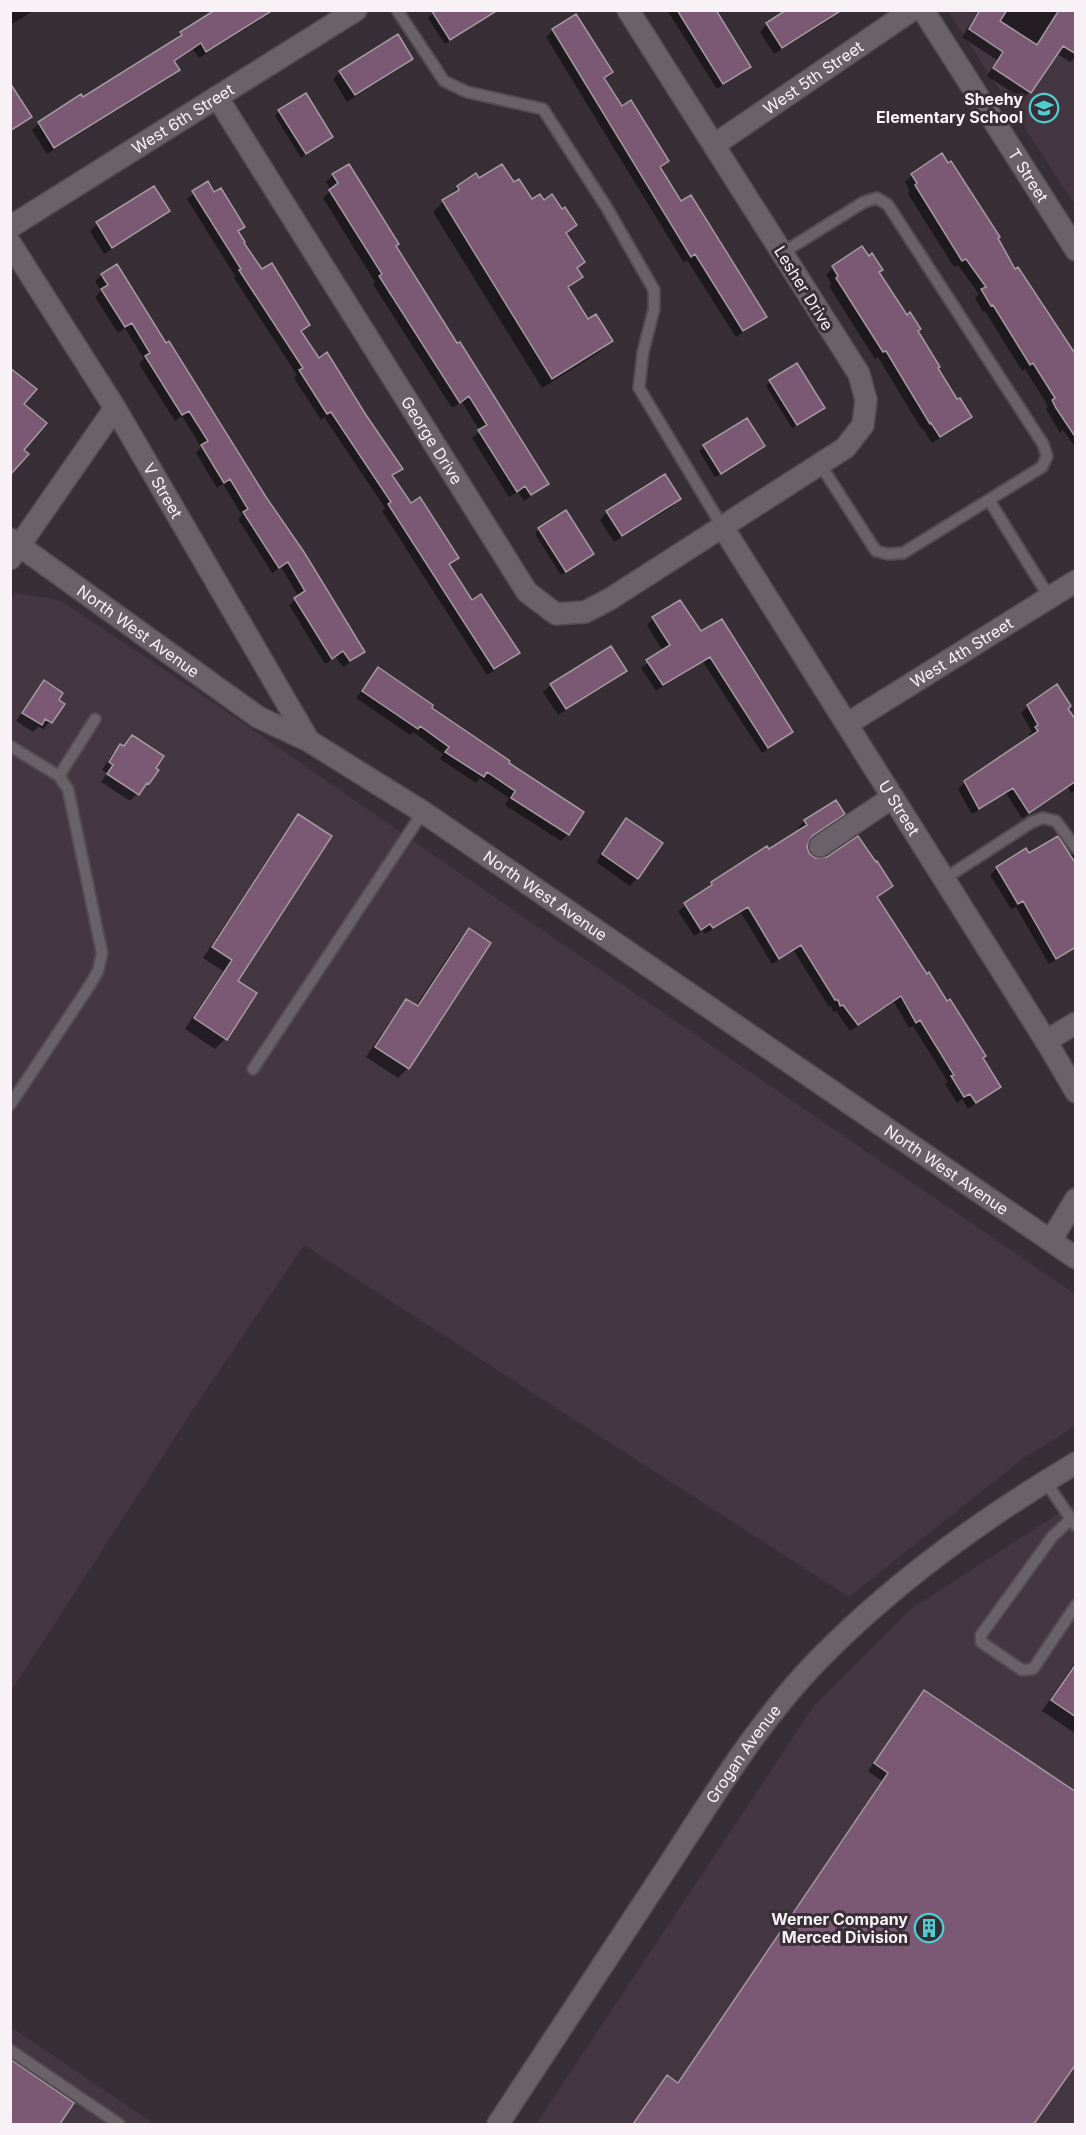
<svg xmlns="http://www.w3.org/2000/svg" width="1086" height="2135" font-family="Inter,sans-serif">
<rect width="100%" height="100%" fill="#382f36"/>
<path fill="#453742" d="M948,11h127v194z
M15,593l45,7 154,103 318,220 543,371v132l-54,34 -172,137 -545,-352 -110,163 -183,283 -1,-1092z
M1075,1503v621h-539l278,-418 97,-97z
M11,2027l143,97h-143z"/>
<path fill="#0007" d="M10,10h25l-25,15z
M667,10h42l40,57 -6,6 -26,16z
M979,10h97v47l-6,5 -14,-9 -26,39 -8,7 -35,-23 10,-16 -35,-23z
M838,11l-7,8 -57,35 -14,-22 7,-8z
M433,13h59l-47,31 -17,-26z
M265,14l-7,7 -59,37 -6,-9 -20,13 5,8 -7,7 -124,77 -15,-24 7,-7 44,-24 91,-59 7,-7z
M553,30l58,42 -8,8 18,28 46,53 -8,8 21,34 85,114 -7,6 -22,14 -49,-77 -3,3 -138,-226z
M411,59l-7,7 -57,36 -14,-23 7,-7z
M10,86l20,31 -20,15z
M279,111l52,26 -30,21 -26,-42z
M333,175l214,309 -23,17 -6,-9 -9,5 -37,-59 8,-7 -18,-29 -10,6 -79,-124 2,-2 -52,-84 8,-8 -5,-8z
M912,175l84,64 19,32 61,93v79l-3,1 -10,-14 -3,3 -14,-24 2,-3 -23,-37 -3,2 -37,-60 -2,1 -8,-14 4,-4 -21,-29 -4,2 -46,-73 2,-3 -5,-9z
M479,180l34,4 19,17 12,1 31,23 -10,10 11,34 5,8 -13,12 20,32 23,20 -10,10 -59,37 -109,-176 25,-25z
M207,183l7,12 29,31 -6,6 5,11 20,28 46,53 -8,8 101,137 -9,8 19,28 46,53 -9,7 23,37 47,51 -7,7 -24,15 -105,-164 3,-3 -61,-91 -3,3 -27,-42 3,-3 -63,-97 1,-2 -48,-77z
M168,211l-7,7 -57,36 -14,-23 7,-7z
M833,267l45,6 39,58 19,38 21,33 13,15 -7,7 -31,19 -9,-14 -1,1 -44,-73 -3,2 -46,-73 3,-2 -6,-9z
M102,275l261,376 -6,7 -14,9 -7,-10 -11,7 -36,-59 10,-8 -18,-30 -9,6 -34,-54 4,-4 -19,-31 -6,4 -21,-35 5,-6 -19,-31 -7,5 -36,-57 5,-5 -19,-31 -7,5 -23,-36 6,-6 -6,-10z
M770,382l53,26 -31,20 -26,-42z
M747,420l16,26 -48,31 -16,-26z
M679,499l-7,8 -58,35 -14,-22 7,-8z
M539,529l53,25 -31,21 -26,-41z
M653,618l48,15 90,99 -29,21 -59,-91 -47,29 -15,-23 22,-17 -16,-26z
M378,669l52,39 138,126 -7,7 -56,-36 4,-7 -29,-20 -4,5 -36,-24 3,-5 -30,-22 -3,3 -54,-37z
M625,670l-7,8 -60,37 -15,-23 8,-7z
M44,682l6,40 -7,7 -5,-2 -5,5 -17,-11 21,-31z
M1028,706l38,3 10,14v67l-5,3 -3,-6 -46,31 -16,-25 -34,21 -14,-25 7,-7 67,-44 -3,-4 3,-2 -11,-19z
M132,737l16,46 -18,18 -29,-19 6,-9 -5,-3 11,-17 8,-7 2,1z
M836,802l7,12 -34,25 -3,7 2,7 6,6 77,27 -15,12 123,188 -31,23 -6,-10 -5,4 -12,-19 3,-2 -35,-56 -4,2 -15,-26 -44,29 -14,-20 -3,1 -2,-6 -2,1 -35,-56 -22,13 -31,-51 -36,21 -2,-4 -9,6 -16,-25 28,-20 6,-8 57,-32 31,-20 -2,-3 7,-7z
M299,816l-63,166 -11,57 -10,10 -30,-20 38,-58 -20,-13 86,-132z
M627,820l10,58 -7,8 -34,-24 23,-35z
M1025,850l3,5 38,-3 10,4v92l-27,16 -33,-57 -5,2 -21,-34 7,-7z
M469,930l-61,138 -10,10 -32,-21 31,-46 9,-10 9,6 44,-67z
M1076,1661v73l-34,-23z
M924,1692l152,369 -43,63h-401l28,-40 7,-7 10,7 205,-303 -14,-10 49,-72z
M10,2060l62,43 -14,21h-48z"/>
<path fill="#7b5974" stroke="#a499a1" stroke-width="1.5" d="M215,10h58l-67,42 -5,-9 -27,18 6,9 -126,78 -16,-26 43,-28 2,3 99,-62 -2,-3z
M431,10h67l-48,30z
M677,10h39l35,57 -28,17z
M786,10h56l-60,38 -16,-25z
M980,10h27l-7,11 37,24 22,-35h17v44l-13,-8 -32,47 -38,-25 10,-16 -34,-23z
M576,14l37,58 -9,6 18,28 9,-6 38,61 -9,6 21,34 10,-6 76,122 -24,14 -48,-77 -4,3 -139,-228z
M398,34l15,25 -58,36 -16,-24z
M10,83l22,34 -22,14z
M306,93l27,44 -27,17 -28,-44z
M942,153l6,10 3,-2 49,76 -2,1 17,31 3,-2 58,88v83l-20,-30 -4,-8 3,-2 -22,-35 -3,2 -37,-60 -2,1 -10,-17 5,-2 -20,-28 -4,2 -47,-76 2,-2 -6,-9z
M349,164l50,80 -3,2 61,97 3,-1 89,142 -18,11 -6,-9 -8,6 -39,-62 9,-5 -18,-29 -9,7 -81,-127 3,-2 -53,-84 9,-7 -6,-9z
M502,164l12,18 5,-3 13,20 8,-5 4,6 8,-6 10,15 3,-2 12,18 -11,8 19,29 -8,6 6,9 -15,10 20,32 8,-5 17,27 -61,38 -110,-179 17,-10 -2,-4 19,-13 3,5z
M208,181l6,11 7,-4 24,39 -7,4 7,11 -1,1 18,26 10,-6 38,62 -9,6 18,27 8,-6 39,63 37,54 -11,6 19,28 9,-6 39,61 -10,6 23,36 9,-6 39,59 -26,16 -106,-165 3,-2 -60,-90 -4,2 -28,-44 4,-2 -64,-98 2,-1 -49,-78z
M154,186l16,25 -58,37 -16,-26z
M862,246l7,10 3,-3 11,17 -4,2 28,43 3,-3 11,17 -3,2 22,36 -2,1 19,31 3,-1 12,19 -32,20 -9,-14 -1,1 -44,-73 -3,1 -47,-74 2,-2 -6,-10z
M117,264l49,79 3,-2 97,156 38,55 61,100 -15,9 -7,-10 -11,8 -38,-61 11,-7 -17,-29 -9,6 -36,-56 5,-3 -18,-30 -6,4 -23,-38 7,-4 -19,-30 -7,4 -37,-59 5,-3 -18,-30 -7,4 -24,-38 7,-4 -7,-11z
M797,363l28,45 -28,17 -28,-45z
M10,368l27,21 -13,15 23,19 -23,27 5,4 -19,21z
M747,418l18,28 -44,28 -18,-29z
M665,474l16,25 -59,37 -16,-25z
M566,510l28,44 -28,18 -28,-44z
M680,600l21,31 21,-12 71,113 -25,16 -58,-91 -47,28 -17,-25 24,-15 -18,-28z
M611,646l16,25 -61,38 -16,-25z
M378,667l55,38 -1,3 78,53 -1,2 75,49 -15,23 -58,-37 4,-7 -28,-19 -3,5 -39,-25 4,-5 -29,-21 -2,3 -56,-38z
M44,680l19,13 -4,7 6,4 -13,19 -7,-4 -3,6 -20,-12z
M1057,684l14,22 -3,3 8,11v61l-47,32 -16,-25 -34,21 -15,-28 74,-50 -3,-4 3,-2 -11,-20z
M132,735l32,21 -8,12 3,2 -10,14 -2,-1 -8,12 -32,-21 6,-9 -4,-3 11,-18 4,2z
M836,800l9,14 -33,22 -5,10 2,7 6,5 12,-1 31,-21 18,26 1,-1 16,25 -16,11 50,77 2,-2 18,29 3,-2 36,57 -3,2 18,29 -25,16 -6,-9 -6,3 -13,-21 3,-1 -34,-55 -4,3 -15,-27 -43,29 -15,-20 -3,1 -2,-6h-3l-34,-55 -22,14 -31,-52 -35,21 -3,-4 -9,6 -17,-27 28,-18 -1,-3 56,-36 2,3 38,-24 -3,-5z
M298,814l34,22 -94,145 19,12 -30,47 -33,-22 38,-58 -20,-13z
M626,818l37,25 -25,36 -36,-25z
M1058,836l18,28v83l-20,12 -33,-58 -5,3 -22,-37 30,-19 3,5z
M469,928l22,15 -82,126 -34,-22 31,-48 12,7z
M1076,1664v53l-25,-17z
M924,1690l152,102v272l-42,60h-401l34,-49 11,8 210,-310 -14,-10z
M10,2059l64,44 -14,21h-50z"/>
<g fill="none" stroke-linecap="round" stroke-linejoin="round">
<g stroke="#534c51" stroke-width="14">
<path id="lane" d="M397,10l47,71 23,11 76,17 64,99 47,82v19l-11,43 -4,36 83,138
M782,253l82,-51 13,-4 11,7 155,239 4,12 -5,11 -139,86 -15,1 -12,-3 -56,-87
M989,500l60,97
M10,746l49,30 9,13 34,164 -4,18 -8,14 -80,120
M59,776l36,-57
M944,879l88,-57 11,-4 13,3 20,27
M253,1069l170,-257
M1045,1481l31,45
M1071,1519l-19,18 -71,98v7l41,28 11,-1 43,-64
M10,2050l109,74"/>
</g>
<g stroke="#534c51" stroke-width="24">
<g id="street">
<path id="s1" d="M923,10l153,240"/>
<path id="s2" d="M217,97l310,495 29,22 29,-2 25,-13 235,-151 18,-23 3,-25 -7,-26 -231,-364"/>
<path id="s3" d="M714,145l198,-135"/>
<path id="s4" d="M10,227l346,-217"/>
<path id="s5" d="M10,243l105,165 194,333"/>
<path id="s6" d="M722,526l324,515 30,51"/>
<path id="s7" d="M10,539l248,178 51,24 114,71 653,446"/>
<path d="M10,559l105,-151"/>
<path id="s8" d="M847,724l229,-143"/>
<path d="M820,846l73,-49"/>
<path d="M1046,1041l30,-18"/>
<path d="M1051,1240l25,-41"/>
<path id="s9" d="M498,2124c57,-87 114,-174 172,-261 46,-71 91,-145 150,-205 76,-77 163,-140 256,-195"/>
</g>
</g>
<use href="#lane" stroke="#6b6169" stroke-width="10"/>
<use href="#street" stroke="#6b6169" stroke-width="21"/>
</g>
<defs>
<g id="school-ring" transform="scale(1.5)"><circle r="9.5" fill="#382f36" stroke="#51ccd3" stroke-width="1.5"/><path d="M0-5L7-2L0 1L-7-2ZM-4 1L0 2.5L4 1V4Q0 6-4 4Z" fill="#51ccd3"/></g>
<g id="building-ring" transform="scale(1.5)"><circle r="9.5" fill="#382f36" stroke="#51ccd3" stroke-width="1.5"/><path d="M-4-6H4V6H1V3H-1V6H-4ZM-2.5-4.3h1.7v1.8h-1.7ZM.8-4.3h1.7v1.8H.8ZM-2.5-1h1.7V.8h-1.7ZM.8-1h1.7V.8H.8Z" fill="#51ccd3"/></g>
</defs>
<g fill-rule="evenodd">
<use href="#school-ring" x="1044" y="108"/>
<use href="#building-ring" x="929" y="1928"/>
</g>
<g text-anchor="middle" stroke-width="6" stroke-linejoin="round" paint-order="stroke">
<g font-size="16" fill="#f8f2f6" stroke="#382f36">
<text dy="6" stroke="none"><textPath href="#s3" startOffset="120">West 5th Street</textPath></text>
<text dy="6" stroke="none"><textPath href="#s4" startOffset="204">West 6th Street</textPath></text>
<text dy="6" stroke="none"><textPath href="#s1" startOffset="196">T Street</textPath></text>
<text transform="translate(804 288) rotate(58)" y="6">Lesher Drive</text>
<text dy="6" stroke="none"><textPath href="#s2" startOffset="405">George Drive</textPath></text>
<text dy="6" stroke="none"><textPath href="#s5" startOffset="291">V Street</textPath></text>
<text dy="6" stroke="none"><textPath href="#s7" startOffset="158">North West Avenue</textPath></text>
<text dy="6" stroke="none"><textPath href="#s8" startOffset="135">West 4th Street</textPath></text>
<text dy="6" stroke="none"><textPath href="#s6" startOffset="333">U Street</textPath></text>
<text dy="6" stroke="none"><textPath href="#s7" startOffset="644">North West Avenue</textPath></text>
<text dy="6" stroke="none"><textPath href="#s7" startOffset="1130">North West Avenue</textPath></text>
<text dy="6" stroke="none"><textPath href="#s9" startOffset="444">Grogan Avenue</textPath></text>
</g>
<g font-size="16" font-weight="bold" fill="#f8f2f6" stroke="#382f36" text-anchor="end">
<text x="1023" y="105">Sheehy<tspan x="1023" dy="18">Elementary School</tspan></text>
<text x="908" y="1925">Werner Company<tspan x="908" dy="18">Merced Division</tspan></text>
</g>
</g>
<rect width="1086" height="2135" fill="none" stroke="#f8f2f6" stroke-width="24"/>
</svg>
